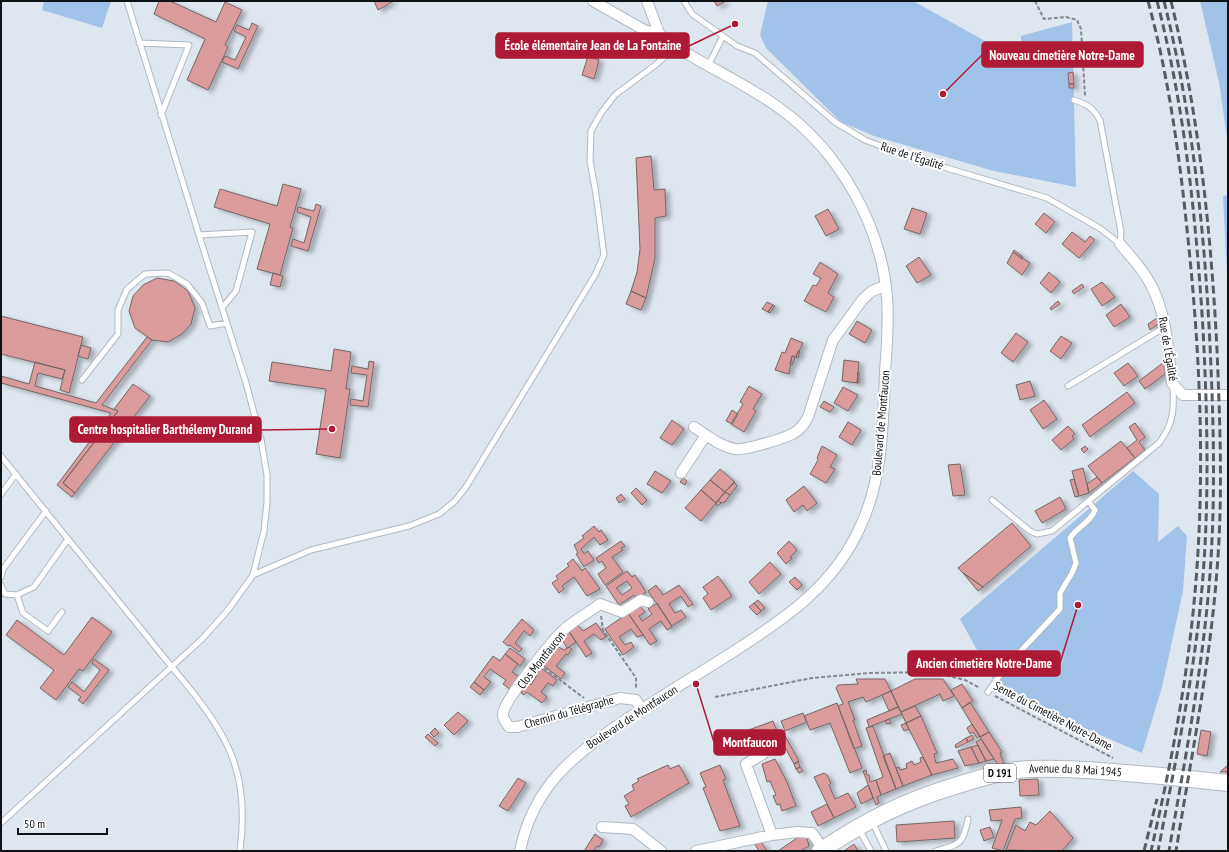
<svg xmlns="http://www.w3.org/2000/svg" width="1229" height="852" font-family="'PT Sans Narrow',sans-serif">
<defs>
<filter id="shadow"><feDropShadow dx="4.5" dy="2.5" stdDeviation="2" flood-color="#0004"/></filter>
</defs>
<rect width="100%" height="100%" fill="#dee6ef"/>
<path fill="#a1c2e9" d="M44,1h67l-9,27 -60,-18z
M768,1h145l108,60v-25l51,-14 4,165 -82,-16 -120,-35 -33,-14 -75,-74 -6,-13z
M1200,1h28v143l-9,-62z
M1228,195v97l-5,-96z
M1133,471l26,23 -1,48 20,-16 9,10 -4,55 -21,96 -20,66 -142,-61 -40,-73z"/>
<path fill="#db9a9b" stroke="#746868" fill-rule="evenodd" filter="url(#shadow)" d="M159,1h11l46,21 9,-20 17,8 -17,35 3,2 -20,43 -21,-10 18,-41 -51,-25z
M374,1h20l-16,9z
M714,1h12l-9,5z
M252,23l6,3 -20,43 -16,-7 3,-6 10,4 11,-23 -12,-6 3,-6 12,5z
M588,56l11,4 -5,19 -12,-4z
M1073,72l1,12h-5l-1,-11z
M1069,84h5v4h-5z
M651,156l3,34 11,-1 1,27 -11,2v40l-9,40 -15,-7 6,-19 3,-23 -4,-91z
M283,184l18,5 -11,38 3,1 -13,47 -23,-6 13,-45 -56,-17 6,-18 57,17z
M316,204l5,2 -13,45 -17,-5 2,-7 11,4 7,-26 -14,-5 1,-5 16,4z
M912,208l15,5 -7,21 -16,-5z
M828,209l11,20 -13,7 -11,-20z
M1044,213l11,9 -9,11 -11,-9z
M1072,232l13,10 5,-6 5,4 -16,18 -17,-14z
M1014,250l9,7 -1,2 -9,-7z
M1013,252l17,11 -8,12 -15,-12z
M919,257l12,18 -14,8 -11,-17z
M820,262l18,12 -10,19 6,4 -8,15 -22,-11 9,-16 3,1 5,-8 -8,-4z
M1049,272l11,10 -9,11 -11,-10z
M273,273l10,3 -3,11 -10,-2z
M157,278l17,3 14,10 7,17 -4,16 -9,10 -14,8 -16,-2 -17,-12 -6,-17 4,-15 10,-11z
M1102,282l13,15 -13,9 -11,-17z
M1082,284l2,3 -10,7 -2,-3z
M631,291l15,7 -5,12 -15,-6z
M1058,301l2,3 -9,6 -1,-2z
M767,302l6,3 -5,7 -6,-3z
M1121,304l9,13 -16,10 -8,-12z
M773,305l2,1 -5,7 -2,-1z
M1,316l82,21 -14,56 -9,-3 5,-20 -64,-16z
M1157,318l1,6 -8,6 -2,-6z
M857,321l15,9 -7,13 -16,-9z
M1016,333l12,9 -15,20 -12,-9z
M1061,336l11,7 -11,16 -11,-8z
M147,337l5,3 -50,65 16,6 -55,72 12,10 -3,4 -15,-12 54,-72 -110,-30v-7l28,8 6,-22 30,8 -3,9 -24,-6 -3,13 61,17z
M791,338l12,5 -7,14 -4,-1 -3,18 -14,-4 7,-18 3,1z
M81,345l10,3 -3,11 -10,-3z
M334,349l17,3 -5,37h4l-10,69 -24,-4 10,-65 -57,-8 3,-19 59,9z
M798,351l2,1 -2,6 -2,-1z
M792,356l3,1 -3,8 -2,-1z
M844,360l15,2 -2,21 -15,-2z
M369,361l5,1 -6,45 -18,-2 1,-6 12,2 4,-26 -16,-2 1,-7 16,3z
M1164,362l1,12 -20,15 -6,-8z
M1128,363l10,13 -14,10 -10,-13z
M858,372l1,1v10h-2z
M1030,381l5,15 -15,4 -4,-15z
M133,384l17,12 -75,97 -12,-10 55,-72 -4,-2z
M749,386l13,8 -9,15 3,2 -12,21 -13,-8 12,-20 -3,-2z
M843,387l15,8 -10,16 -14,-8z
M1127,392l8,11 -45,34 -8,-12z
M1044,400l13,19 -14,10 -13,-19z
M824,401l10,6 -4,5 -10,-5z
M732,410l6,4 -6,10 -6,-3z
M672,420l12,9 -12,16 -12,-7z
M848,422l13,8 -9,15 -13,-8z
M1135,423l10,14 -6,5 6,8 -10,8 -8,-10 10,-8 -8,-13z
M1068,426l7,8 -3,2 2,3 -13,11 -9,-10z
M1121,441l14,17 -33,25 -14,-17z
M822,446l15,9 -7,12 5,2 -9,14 -16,-9 8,-14 -1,-2z
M1085,446l3,3 -4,4 -3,-4z
M960,464l5,31 -12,1 -5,-31z
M1083,468l6,25 -10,3 -7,-25z
M720,469l15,13 -10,10 -15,-12z
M655,471l16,10 -9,12 -15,-9z
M1097,477l5,6 -13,10 -2,-9z
M683,478l4,3 -2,4 -5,-3z
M1074,479l5,17 -4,1 -5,-17z
M710,480l15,12 -9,11 -15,-13z
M734,482l3,4 -7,9 -5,-3z
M804,486l13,17 -10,8 -4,-6 -9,7 -8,-12z
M636,488l11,12 -5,5 -11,-12z
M701,490l15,13 -15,18 -16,-13z
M725,492l5,3 -5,7 -4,1 -3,-3z
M621,494l4,5 -6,4 -3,-5z
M1060,497l6,12 -24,14 -7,-12z
M718,500l3,3 -4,3 -1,-3z
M1012,523l19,23 -48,41 -20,-14 -5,-5z
M594,526l5,6 2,-2 7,10 -8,5 -6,-8 -13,12 3,5 4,-3 6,9 -10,7 -8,-13 2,-1 -4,-8 10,-7 -2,-2z
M621,541l4,5 -4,2 2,2 -11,7 11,15 -18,13 -7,-11 8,-6 -4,-7 -3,2 -3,-5z
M789,541l8,9 -7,7 2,1 -6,6 -9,-11z
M573,559l9,12 3,-3 15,21 -13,7 -13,-19 -12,9 2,3 -5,4 -7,-10 6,-4 -2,-3 13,-10 -2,-2z
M770,562l11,12 -22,20 -10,-12z
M627,571l5,6 3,-2 11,17 -10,7 -2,-4 -15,10 -13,-19zM627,581l5,7 -10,7 -6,-7z
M963,573l6,4 14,10 -5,4z
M718,576l14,20 -21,14 -8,-12 5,-4 -5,-7z
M795,577l7,8 -5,5 -8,-8z
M656,585l7,10 16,-10 14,19 -5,3 -7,-11 -12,8 6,9 6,-3 5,7 -14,9 -24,-35z
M758,600l7,8 -4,3 -7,-8z
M657,603l15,24 -5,3 -6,-9 -12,8 8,12 -7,4 -22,-32 12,-7 5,6 -6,4 3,5 10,-7 -4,-5z
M754,603l7,8 -4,4 -8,-8z
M628,613l15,22 -6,2 -6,-8 -12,8 6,8 6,-3 3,5 -11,8 -18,-26z
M92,617l20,15 -29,39 -4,-2 -23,31 -16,-12 14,-18 -48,-35 11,-15 47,35z
M522,619l12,11 -4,6 -6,-5 -9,12 7,6 -3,3 -9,-7 -2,1 -5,-4z
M596,623l10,14 -5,3 -7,-6 -10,7 8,12 -6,4 -17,-26 9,-6 5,6z
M569,632l7,10 -9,6 -6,-10z
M557,646l7,4 5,-3 3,2 -4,6 -2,-1 -10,12 9,7 -4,6 -18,-14z
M510,648l15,11 -5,7 -15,-12z
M505,654l13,10 -6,8 9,6 -9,13 -9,-7 3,-4 -16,-11 -6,8 7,5 -7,8 -10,-8 19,-26 7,5z
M94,659l15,11 -26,34 -5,-4 3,-3 -13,-10 4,-5 12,10 16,-22 -8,-7z
M541,668l16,12 -4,6 -5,-3 -7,9 6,5 -5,6 -15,-11 -3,3 -3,-2 7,-11 3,3z
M856,679h29l6,12 -25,11 -3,-5 -15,5 7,18h-2l9,26 -8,3 -16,-43 5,-2 -7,-16 2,-3 20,-1z
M915,679h28l11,17 -11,5 -3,-7 -39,18 -10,-21z
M474,682l10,8 -4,5 -10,-8z
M962,684l11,17 -11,7 -11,-18z
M891,691l7,16 -9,4 -7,-16z
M970,702l19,30 -9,5 -18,-29z
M837,703l25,65 -12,5 -20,-50 -20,7 -6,-14z
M915,706l6,10 -15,7 -5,-11z
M898,707l4,7 -33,13 -2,-7z
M458,712l10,9 -14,14 -10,-10z
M803,713l4,9 -22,9 -4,-10z
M921,716l16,37 -3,1 2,9 17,-4 5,9 -26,7 -26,-52z
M889,719l2,4 -4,1 -2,-3z
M773,721l6,15 -7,3 -2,-3 -5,2 1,2 -18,7 -1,-3 -22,8 -4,-13 23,-8 -1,1z
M906,723l3,6 -5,2 -3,-6z
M972,724l8,12 -3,2 -4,-6 -3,2 -3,-6z
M873,726l23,63 -15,6 -5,-15 7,-3 -17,-49z
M435,728l4,5 -5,4 -4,-4z
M1201,730l10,2 -4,24 -10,-2z
M989,732l13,20 -2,1 4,11 -6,1 -18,-28z
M428,734l10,9 -3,3 -10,-9z
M784,734l15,27 -5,3 -15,-28z
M972,735l2,4 -6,3 -2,-4z
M966,738l2,4 -12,6 -1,-3z
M981,739l13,20 -8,2 -10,-19z
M978,745l8,16 -7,2 -8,-16z
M971,747l8,16 -14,3 -7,-15z
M890,753l13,33 -7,3 -13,-33z
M923,757l9,18 -29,11 -7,-18 3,-1 1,3 7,-2 -1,-4 6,-3 2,4 7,-3 -1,-4z
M775,759l12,23 9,24 -14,5 -2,-7 -3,1 -4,-9 3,-1 -6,-14 -3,1 -5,-18z
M798,762l2,5 -4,2 -2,-5z
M668,765l2,4 9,-4 10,18 -58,34 -6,-11 4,-2 -5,-8 10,-6 -2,-5 7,-4 -2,-2z
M720,765l6,14 -3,1 17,46 -20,5 -17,-43 3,-1 -6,-14z
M1228,765v7h-8z
M800,767l3,4 -4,2 -3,-4z
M866,770l1,5h2l1,7 6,-2 5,15 -4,2 2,6 -3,2 -13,-34z
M824,773l3,2 4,8 -2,2 6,14 13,-6 8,14 -22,11 -20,-41z
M518,778l8,5 -18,28 -9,-5z
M1038,779l1,16 -19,1 -1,-16z
M868,785l5,13 -12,6 -4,-11z
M827,804l7,14 -16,8 -7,-14z
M1021,807l1,11 -7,1 -12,32 -11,-3 10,-28 -11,1 -2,-11z
M1050,811l23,27 -11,13 -56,-1 10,-25 9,6 5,-9 6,3z
M954,821l1,17 -58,4 -1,-17z
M990,827l4,10 -10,4 -4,-11z
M595,834l8,6 -4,7 -2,-1 -4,5h-9z
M800,836l7,2 2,8 -8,5h-23z
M761,842l6,9h-8l-5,-8z
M854,844l4,7h-14z"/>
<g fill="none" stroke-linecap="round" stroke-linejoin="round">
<g stroke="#b1b9c2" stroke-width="7">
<path id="lane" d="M684,1l8,13 31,22 -15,30
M723,36l14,10 18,7 80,69 30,18 42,16 140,42 54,31 19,15
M139,43l50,2 -28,70
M1074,100c13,4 19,8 26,20l21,112 -1,12
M199,235l53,-3 -16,59 -14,17
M82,380l36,-46v-24l9,-21 18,-15 23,-1 19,11 15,19 8,23 17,-3
M1068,386l97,-59
M1,456c48,60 96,119 145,179 26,34 58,66 78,104 19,34 21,74 16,112
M1,494l15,-20
M992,500l38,31 7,3 15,-3 107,-88c15,-20 15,-33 14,-57
M253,575l58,-25 98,-24 30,-12 16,-13 11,-14 129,-212 9,-20 -8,-61 -6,-33 1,-30 10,-18 14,-18 39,-29 22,-19
M1,577l2,-8 43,-58
M1,585l4,9 12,1 17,-8 34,-48
M17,595l6,18 25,18 14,-19
M988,692l16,-23 56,-60v-16l12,-20 4,-10 -6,-25c7,-11 21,-16 25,-28l-6,-8
M872,821l14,30
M1,823l201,-184 26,-29 25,-35 11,-44 3,-29v-27l-6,-36 -15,-56 -38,-119 -81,-263
M859,829l12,22
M936,851c24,-7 27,-6 32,-32"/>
</g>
<g stroke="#b1b9c2" stroke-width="12">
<path id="street" d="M593,1l53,30 13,2
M1120,244c12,14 25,28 33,45 14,29 15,62 19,94l11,12h45
M694,427c12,8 26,19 41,22 8,2 51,-11 59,-16 7,-4 10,-9 14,-16l25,-77 30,-41 9,-8 13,-5
M681,473l25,-38
M641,709l-5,-9 -16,-2 -103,29h-8c-4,-6 -8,-10 -5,-17 5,-15 50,-73 63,-83 10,-8 22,-15 33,-23l22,8 19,-12 7,2
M763,754l-17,10 26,71 25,-3 15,1 11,16
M602,827l31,2 28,22
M520,851c13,-64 53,-96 104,-130 36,-24 73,-46 109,-69 53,-34 102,-67 128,-127 22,-48 22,-100 24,-153 2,-25 4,-50 2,-75 -6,-72 -47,-144 -105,-187 -36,-27 -78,-44 -115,-69l-8,-8 -12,-32
M696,851l76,-16"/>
</g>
<g stroke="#b1b9c2" stroke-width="18">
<g id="primary">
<path id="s1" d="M820,851c47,-31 84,-50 138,-66 19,-6 39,-12 59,-15 27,-3 57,-1 84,1 43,3 85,7 127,12"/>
</g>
</g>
<path stroke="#848a90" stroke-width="2" stroke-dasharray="4 2" stroke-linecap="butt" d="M1035,1l9,18 22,-2 11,3 4,9 4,67
M601,616l2,14 33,48v11
M544,668l40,30
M995,696l118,62
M715,697l97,-19 58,-5 62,-1 33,8 15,8"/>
<use href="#lane" stroke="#fff" stroke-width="5"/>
<use href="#street" stroke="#fff" stroke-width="10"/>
<use href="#primary" stroke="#fff" stroke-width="16"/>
<path stroke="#575c61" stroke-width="3" stroke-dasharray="8 4" stroke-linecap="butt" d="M1148,1c21,77 32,158 40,238 13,124 18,250 5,374 -8,80 -24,160 -42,238
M1157,1c28,108 39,218 46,328 5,96 7,193 -4,289 -9,78 -26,155 -41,233
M1164,1c30,120 42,243 47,367 3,69 4,137 -1,206 -7,93 -25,185 -41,277
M1171,1c28,115 40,231 46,349 3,73 6,147 0,220 -7,94 -26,188 -41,281
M1144,851l13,-52"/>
</g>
<g text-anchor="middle" stroke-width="4" stroke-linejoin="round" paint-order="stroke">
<rect fill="#fff" stroke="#57595b" stroke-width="1" x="984" y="764" width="32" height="18" rx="3"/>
<g font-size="11" font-weight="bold" fill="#0f1215">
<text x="1000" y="777">D 191</text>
</g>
<g font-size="12" fill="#0f1215" stroke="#fff">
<text transform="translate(912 156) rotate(18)" y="4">Rue de l'Égalité</text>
<text transform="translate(1168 349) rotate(80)" y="4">Rue de l'Égalité</text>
<text transform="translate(881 423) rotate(-85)" y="4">Boulevard de Montfaucon</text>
<text transform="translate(541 660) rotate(-52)" y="4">Clos Montfaucon</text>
<text transform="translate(569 712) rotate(-16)" y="4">Chemin du Télégraphe</text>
<text transform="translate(1053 716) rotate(28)" y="4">Sente du Cimetière Notre-Dame</text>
<text transform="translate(632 717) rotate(-33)" y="4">Boulevard de Montfaucon</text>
<text dy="4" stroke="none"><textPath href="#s1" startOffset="273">Avenue du 8 Mai 1945</textPath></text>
</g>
</g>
<path fill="none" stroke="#ae1a36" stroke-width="1.5" d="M735 24L689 46M943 94L982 55M332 429L261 430M1078 605L1060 663M696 684L714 742"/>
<g fill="#ae1a36" stroke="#fff" stroke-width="1.5">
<circle cx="735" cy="24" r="4"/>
<circle cx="943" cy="94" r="4"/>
<circle cx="332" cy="429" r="4"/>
<circle cx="1078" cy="605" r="4"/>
<circle cx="696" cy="684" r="4"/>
</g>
<g fill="#ae1a36" stroke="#ae1a36" stroke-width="1.5">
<rect x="496" y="33" width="193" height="25" rx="4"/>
<rect x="982" y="42" width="161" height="25" rx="4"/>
<rect x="70" y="417" width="191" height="25" rx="4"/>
<rect x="908" y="651" width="152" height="25" rx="4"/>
<rect x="714" y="730" width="71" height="25" rx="4"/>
</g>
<g font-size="13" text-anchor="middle" font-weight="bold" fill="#fff">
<text x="593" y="50">École élémentaire Jean de La Fontaine</text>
<text x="1062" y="60">Nouveau cimetière Notre-Dame</text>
<text x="165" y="434">Centre hospitalier Barthélemy Durand</text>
<text x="984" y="668">Ancien cimetière Notre-Dame</text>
<text x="750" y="747">Montfaucon</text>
</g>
<rect width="1229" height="852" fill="none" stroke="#0f1215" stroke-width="4"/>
<path d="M18 828v6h89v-6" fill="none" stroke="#0f1215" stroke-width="2"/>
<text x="24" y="828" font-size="12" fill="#0f1215" stroke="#ffffff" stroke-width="3" paint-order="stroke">50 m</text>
</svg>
